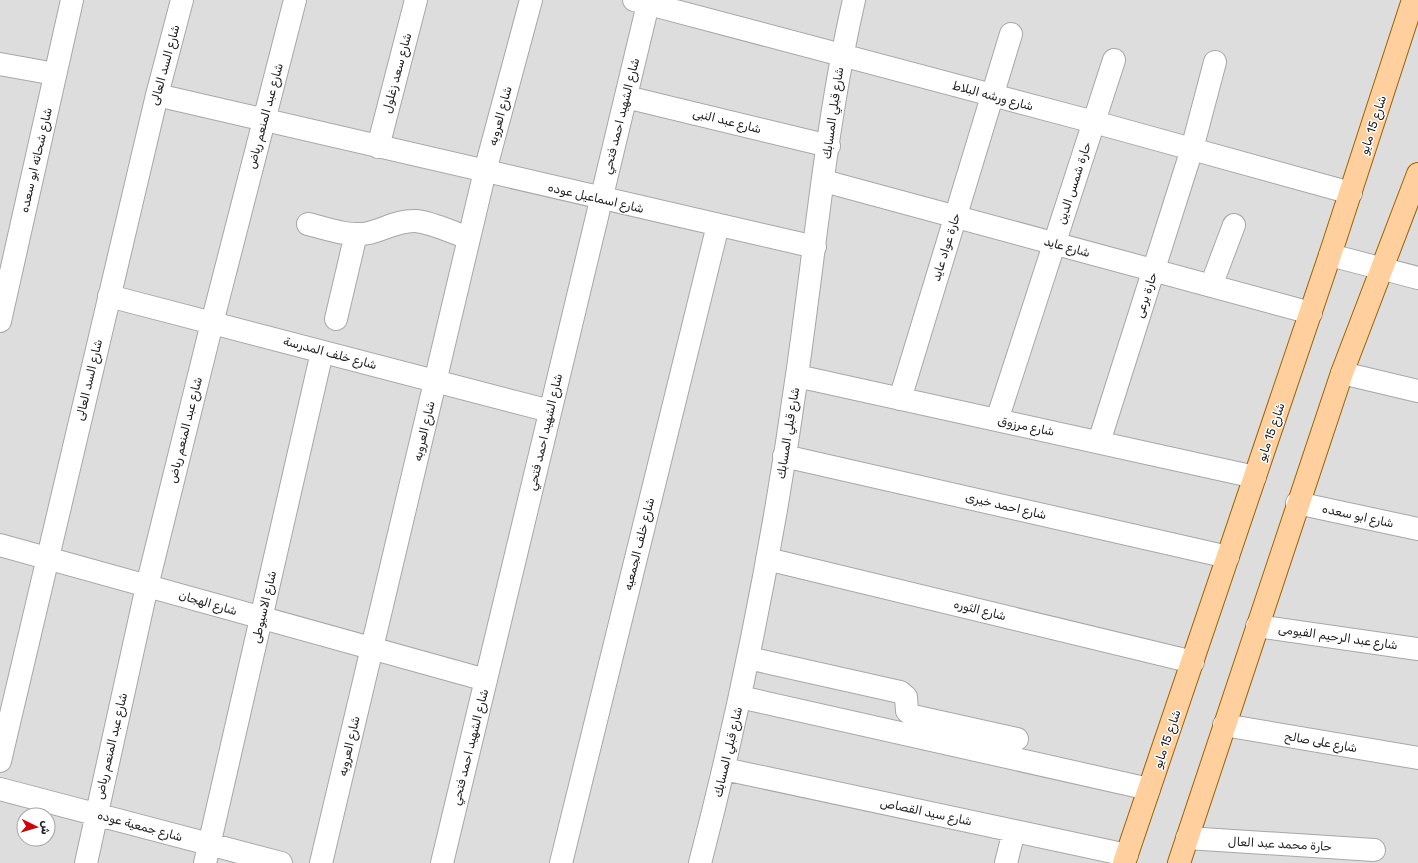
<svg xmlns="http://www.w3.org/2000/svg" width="1418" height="863" font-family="Rubik,Vazirmatn,sans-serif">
<rect width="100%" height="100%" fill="#f1ede6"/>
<path fill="#dedddd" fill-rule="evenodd" d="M0,0h1418v863h-1418zM24,815h24v24h-24z"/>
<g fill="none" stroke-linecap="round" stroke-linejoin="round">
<g stroke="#a7a7a7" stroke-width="24">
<path id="minor" d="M634,0l460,122 257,71
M0,64l55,10
M157,95c219,51 438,103 658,152
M626,97l203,49
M378,147l38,-147
M824,181l487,132
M308,224c20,5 40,13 61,9 16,-4 30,-13 47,-12 18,2 37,12 53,17
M1330,255l88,23
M1211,286l23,-61
M109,296l441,115
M336,319l20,-85
M0,321l72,-321
M1342,373l76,18
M797,376l458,101
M900,399l111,-365
M997,420l117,-360
M1099,442l93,-293 23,-87
M784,456l444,101
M1297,503l121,26
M0,545l486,135
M767,559l426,103
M1257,626l161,23
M748,658l152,34 6,5 1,14 6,5 104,23
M740,697l409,92
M1224,725l194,33
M0,761l157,-666 25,-95
M724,769l403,86
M0,789l281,74
M1187,838l187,12
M86,863l61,-277 65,-263 83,-323
M205,863l117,-511
M321,863l164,-692 46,-171
M442,863l207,-863
M561,863l157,-638
M700,863c42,-161 74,-324 97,-488 18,-124 29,-253 57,-375
M1006,863l8,-32"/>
</g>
<g stroke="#9c6200" stroke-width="24">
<path id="major" d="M1124,863l206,-608 83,-255
M1179,863l163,-490 76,-199"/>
</g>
<use href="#minor" stroke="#fff" stroke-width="22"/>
<use href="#major" stroke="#ffd09d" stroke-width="22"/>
</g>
<g text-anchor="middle" stroke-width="3" stroke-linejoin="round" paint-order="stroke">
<g font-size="12" fill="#202020" stroke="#fff">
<text transform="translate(165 65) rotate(-75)" y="4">شارع السد العالى</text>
<text transform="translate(397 73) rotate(-75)" y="4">شارع سعد زغلول</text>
<text transform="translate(993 96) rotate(15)" y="4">شارع ورشه البلاط</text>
<text transform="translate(833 113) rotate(-82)" y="4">شارع قبلي المسابك</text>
<text transform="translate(265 116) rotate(-75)" y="4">شارع عبد المنعم رياض</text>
<text transform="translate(500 116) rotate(-75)" y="4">شارع العروبه</text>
<text transform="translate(621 116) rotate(-76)" y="4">شارع الشهيد احمد فتحي</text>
<text transform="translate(727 121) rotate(14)" y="4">شارع عبد النبى</text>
<text transform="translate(1373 125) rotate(-72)" y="4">شارع 15 مايو</text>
<text transform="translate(36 160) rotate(-77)" y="4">شارع شحاته ابو سعده</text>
<text transform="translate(1074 183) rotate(-72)" y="4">حارة شمس الدين</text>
<text transform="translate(596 198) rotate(13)" y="4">شارع اسماعيل عوده</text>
<text transform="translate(946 247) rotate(-73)" y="4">حارة عواد عايد</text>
<text transform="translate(1067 247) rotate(15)" y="4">شارع عايد</text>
<text transform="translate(1146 295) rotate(-72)" y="4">حارة برعى</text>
<text transform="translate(330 353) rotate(15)" y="4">شارع خلف المدرسة</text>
<text transform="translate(89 380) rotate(-77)" y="4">شارع السد العالى</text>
<text transform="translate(1026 426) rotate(12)" y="4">شارع مرزوق</text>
<text transform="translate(185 430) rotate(-76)" y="4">شارع عبد المنعم رياض</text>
<text transform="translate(424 431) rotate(-77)" y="4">شارع العروبه</text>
<text transform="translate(545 432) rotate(-77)" y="4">شارع الشهيد احمد فتحي</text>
<text transform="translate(1271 432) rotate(-71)" y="4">شارع 15 مايو</text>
<text transform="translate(788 433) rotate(-81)" y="4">شارع قبلي المسابك</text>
<text transform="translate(1006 506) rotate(13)" y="4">شارع احمد خيرى</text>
<text transform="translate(1358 516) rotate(12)" y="4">شارع ابو سعده</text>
<text transform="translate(639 544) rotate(-76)" y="4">شارع خلف الجمعيه</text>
<text transform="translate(208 603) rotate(16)" y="4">شارع الهجان</text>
<text transform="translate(264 607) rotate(-77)" y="4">شارع الاسيوطى</text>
<text transform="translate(980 610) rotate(14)" y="4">شارع الثوره</text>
<text transform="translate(1338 637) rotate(8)" y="4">شارع عبد الرحيم الفيومى</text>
<text transform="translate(1167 739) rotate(-71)" y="4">شارع 15 مايو</text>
<text transform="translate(1321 742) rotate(10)" y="4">شارع على صالح</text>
<text transform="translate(111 746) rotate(-77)" y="4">شارع عبد المنعم رياض</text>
<text transform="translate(349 746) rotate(-77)" y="4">شارع العروبه</text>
<text transform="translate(470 747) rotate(-76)" y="4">شارع الشهيد احمد فتحي</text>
<text transform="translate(728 752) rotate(-77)" y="4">شارع قبلي المسابك</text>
<text transform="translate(926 812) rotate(12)" y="4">شارع سيد القصاص</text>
<text transform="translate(140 826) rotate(15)" y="4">شارع جمعية عوده</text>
<text transform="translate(1280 844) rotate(3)" y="4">حارة محمد عبد العال</text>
</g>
</g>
<g transform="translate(36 827) rotate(95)"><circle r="19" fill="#ffffff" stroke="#a6a6a6"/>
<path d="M0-3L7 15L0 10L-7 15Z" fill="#d00009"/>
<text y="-6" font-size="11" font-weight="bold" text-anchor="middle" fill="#202020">ش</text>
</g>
</svg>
